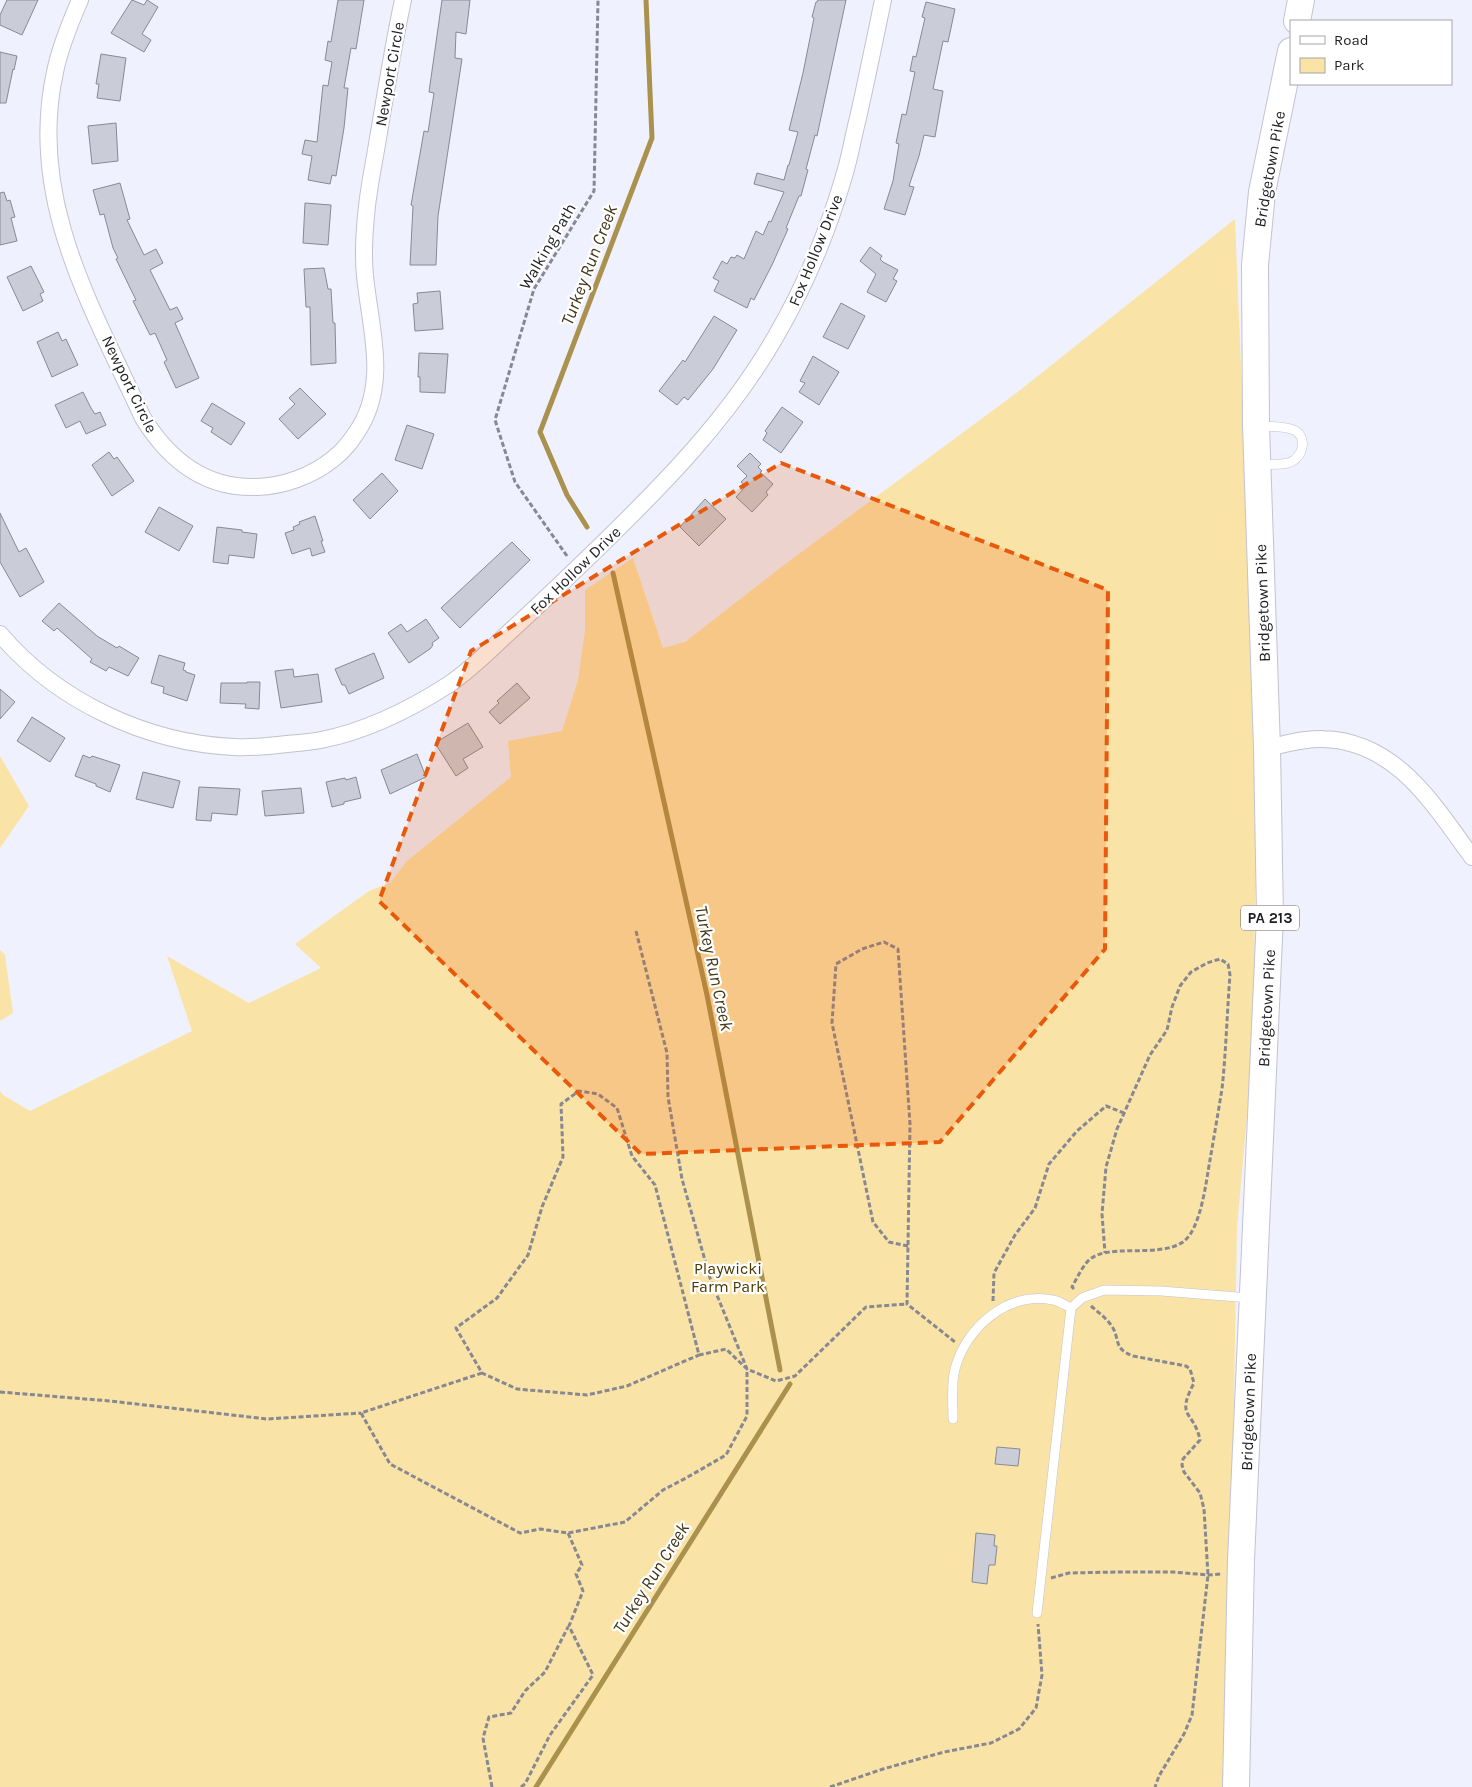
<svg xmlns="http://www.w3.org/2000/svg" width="1472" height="1787" font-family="Karla,sans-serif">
<rect width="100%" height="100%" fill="#eff2fe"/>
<path fill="#fae3a6" d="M1235,219l22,547 -4,282 -16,180 -10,559h-1227v-696l3,4 27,16 162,-80 -25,-75 82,47 72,-35 -26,-24 74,-53 21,-8 17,-22 104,-84 -3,-36 54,-10 16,-51 7,-49v-41l48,-32 30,90 22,-6 99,-77 235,-174z
M0,756l29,50 -29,42z
M0,950l5,5 8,58 -13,8z"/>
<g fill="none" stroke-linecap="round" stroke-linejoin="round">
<path stroke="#aa914d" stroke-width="5" d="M587,527l-20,-32 -27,-63 112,-294 -6,-138
M613,573l94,422 73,375
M536,1787l254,-403"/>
</g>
<path fill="#cacdd8" stroke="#878a94" d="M7,0h31l-16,35 -22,-10v-10z
M132,0l12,5 3,-5 11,7 -16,27 9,6 -7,12 -33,-19z
M338,0h26l-8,49 -5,-1 -7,40h4l-4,40 -8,48 -4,-1 -2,9 -22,-4 4,-24 -10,-2 3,-14 12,2 6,-57 5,1 4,-24 -7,-2 3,-19 3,1z
M442,0h28l-4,34 -10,-2 -1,26 7,1 -24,157 -2,49h-26l3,-59 -2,-1 13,-74 4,1 6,-39 -5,-1z
M818,0h28l-29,136 -2,-1 -9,34 2,1 -7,26h-2l-13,32 2,1 -16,36 -18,35 -3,-2 -4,10 -33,-17 5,-10 -6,-3 9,-17 5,3 4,-7 4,1 2,-3 7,4 12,-28 7,4 6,-14 2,1 13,-30 -30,-8 3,-11 27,7 4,-15h1l9,-33 -9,-2 14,-57 11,-55 -2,-1 4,-15h1z
M926,2l29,7 -7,33 -5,-1 -10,48 10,2 -8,46 -11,-2 -5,21 -10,30 5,1 -9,28 -21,-6 9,-28 6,-37 -3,-1 6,-29 4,1 9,-43 -5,-1 3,-15 3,1 9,-39 -3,-1z
M0,52l17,4 -3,14 -1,-1 -7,34h-6z
M101,54l25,4 -6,43 -23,-3 2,-14h-3z
M116,123l2,38 -26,3 -4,-38z
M120,183l10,36 -3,1 17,35 12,-6 7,14 -13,7 20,40 7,-3 6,12 -8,4 24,55 -23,10 -12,-26 3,-2 -12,-27 -5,2 -17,-34 3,-1 -20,-41 2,-1 -5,-10 -9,-34 -4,1 -7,-25z
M4,192l3,9 3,-1 5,17 -4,1 6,23 -17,4v-52z
M305,203l26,2 -3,40 -25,-2z
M870,247l12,9 -2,3 3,3 15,8 -5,9 4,2 -11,21 -19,-10 9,-18 -16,-13z
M31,266l13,26 -4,2 3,7 -20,10 -16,-34z
M324,268l4,21h3l2,34h2l1,40 -25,2 -1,-58h-4l-2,-38z
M440,291l3,38 -28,2 -2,-27 5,-1 -1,-10z
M841,303l24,13 -17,33 -25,-12z
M714,316l23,14 -24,39 -25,31 -4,-3 -7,8 -18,-14 24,-31 2,2z
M58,332l4,9 4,-2 12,26 -26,12 -15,-35z
M419,353l29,1 -3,39 -25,-1v-15h-2z
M813,356l26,16 -20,33 -20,-13 6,-9 -5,-2z
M300,388l26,26 -28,25 -19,-20 16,-15 -6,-6z
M83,392l8,16 4,6 5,-2 6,13 -20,9 -6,-13 -14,7 -11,-23z
M212,403l33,20 -14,22 -20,-13 2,-4 -12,-7z
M782,407l21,15 -22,31 -18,-13 4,-7 -2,-2z
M407,425l27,9 -12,35 -27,-9z
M109,452l5,7 3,-2 17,24 -22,15 -20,-31z
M750,453l11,11 -3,3 4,4 -2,1 13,12 -7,8 2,3 -16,17 -16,-15 10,-11 -5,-4 6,-6 -10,-10z
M382,473l16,18 -28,28 -17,-19z
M705,499l21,20 -27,27 -19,-19z
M159,507l34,19 -14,25 -34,-19z
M0,513l19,39 7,-4 18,34 -24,15 -20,-35z
M315,516l8,25h-2l4,11 -13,4 -2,-8 -18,6 -7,-21 9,-3 -1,-3 7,-3 -1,-2z
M217,527l25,3v2l15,2 -3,24 -25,-3 -1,9 -15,-2z
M512,542l18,18 -70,68 -19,-20z
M59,603l38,33 20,12 2,-2 20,12 -11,18 -19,-9 -3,4 -16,-9 2,-3 -35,-31 -3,3 -12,-10z
M426,619l13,19 -7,5 1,2 -3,4 -21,14 -21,-30 13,-9 6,8z
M374,653l10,25 -35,16 -4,-9h-3l-7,-16z
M159,655l26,8 -2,7 3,1v1l9,3 -8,26 -24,-8 1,-6 -13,-4z
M293,669l1,8 24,-3 4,28 -41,6 -6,-37z
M247,682h13l-1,27 -14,-1 1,-4 -26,-1 1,-20h26z
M517,683l13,15 -30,26 -11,-12 10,-9 -2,-2z
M0,689l15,13 -15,17z
M32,717l33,21 -15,24 -33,-21z
M468,723l15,24 -20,12 5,9 -12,8 -21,-33z
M417,754l9,23 -36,17 -9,-24z
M83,755l7,3 2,-2 28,9 -10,27 -14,-6v-2l-21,-8z
M143,772l37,9 -7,27 -37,-9z
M356,777l5,21 -17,4v2l-12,3 -6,-25 19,-4 1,2z
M199,787l41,2 -3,26 -25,-2 -1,8 -15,-1z
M301,788l3,25 -39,3 -3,-25z
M997,1447l23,2 -2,17 -23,-2z
M976,1533l19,2 -1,11h3l-2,19h-6l-2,19 -15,-2z"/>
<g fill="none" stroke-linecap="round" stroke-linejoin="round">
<g stroke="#c1c3cf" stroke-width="10">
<path id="lane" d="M1259,426c10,1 22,0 32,3 18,5 13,30 -3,34 -9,2 -19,1 -28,2
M953,1419c0,-15 -2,-36 2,-50 11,-42 53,-78 98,-69 6,1 12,5 18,8
M1037,1613l34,-305 11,-10 22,-8 57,1 89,7"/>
</g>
<g stroke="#c1c3cf" stroke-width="18">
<path id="street" d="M80,0c-10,23 -20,47 -25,72 -28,127 37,235 88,346 26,42 62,71 114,69 27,-1 55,-11 76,-28 12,-9 19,-19 27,-32 28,-47 10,-100 5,-151 -2,-20 -1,-40 1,-60 2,-26 8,-52 12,-78 8,-46 15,-92 25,-138
M0,634c57,67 146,109 234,113 18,1 36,-1 53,-3 11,-1 23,-2 34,-4 46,-9 88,-30 127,-55 21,-14 38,-31 56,-48 32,-29 62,-58 92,-87 68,-66 133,-132 180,-214 29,-50 52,-105 68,-160 6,-19 9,-39 14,-58 9,-40 17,-79 25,-118
M1267,748c19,-4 37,-10 56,-9 73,2 110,65 149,118"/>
</g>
<g stroke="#c1c3cf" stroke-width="28">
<path id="primary" d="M1297,21l4,-21
M1236,1787l5,-227 29,-644 -3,-168 -11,-323 -1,-160 7,-73 29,-141"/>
</g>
<path stroke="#878891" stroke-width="3" stroke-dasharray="5 2.5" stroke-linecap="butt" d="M567,556l-52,-74 -20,-62 39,-131 60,-98 4,-191
M636,931l31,122 1,44 14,82 28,99 37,91 29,12 19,-5 71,-69 41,-3
M908,1246l-19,-4 -16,-20 -41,-199 4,-59 26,-15 22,-7 14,7 12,175 -3,180 48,38
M1074,1289l-2,-2c5,-9 9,-18 16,-26 18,-19 69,-2 95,-19 18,-13 23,-60 27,-82 4,-23 8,-47 12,-71 4,-37 5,-76 8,-114l-2,-11 -8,-5 -13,4 -16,9 -11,14 -8,21 -5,23 -17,25 -33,74 -11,38 -4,47 3,39
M993,1301l1,-28 21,-38 20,-27 14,-44 28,-33 29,-25 18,7
M1091,1306c7,6 15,12 20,19 10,14 1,23 22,31l53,10 4,3 4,14c-19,36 0,27 6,57l-17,19 -1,6 2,7 16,21 4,16 4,66 -16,140 -8,19 -25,42 -4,11
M482,1373l-121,40 29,51 130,69 20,-4 28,4 57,-11 38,-32 23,-12 40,-23 21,-39v-47l-21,-20 -27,6 -44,-170 -23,-29 -15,-48 -19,-14 -19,-3 -18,13 2,53 -21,50 -14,48 -31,43 -41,30 26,45 35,16 70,6 40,-9 72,-31
M0,1392l110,9 157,18 94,-6
M1051,1578l18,-5 49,-1h55l35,3 13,-1
M492,1787l-9,-49 6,-21 22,-4 14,-22 20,-19 23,-45
M521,1787l4,-3 25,-49 43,-60 -24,-49 14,-35 -7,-17 6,-9 -14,-32
M830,1787l53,-18 61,-17 47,-9 28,-14 17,-21 6,-33 -4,-51"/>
<use href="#lane" stroke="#fff" stroke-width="9"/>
<use href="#street" stroke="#fff" stroke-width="16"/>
<use href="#primary" stroke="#fff" stroke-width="26"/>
</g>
<path fill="#e8590c" fill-opacity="0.2" stroke="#e8590c" stroke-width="4" stroke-dasharray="10 6" stroke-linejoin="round" d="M781,463l327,127 -3,359 -165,193 -299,12 -262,-253 92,-250z"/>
<g text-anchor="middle" stroke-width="4.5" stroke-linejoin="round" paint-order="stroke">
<rect fill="#fff" stroke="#626265" stroke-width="1" x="1241" y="905.5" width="58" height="25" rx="4"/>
<g font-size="15" font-weight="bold" fill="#1e1e23">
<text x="1270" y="923">PA 213</text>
</g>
<g font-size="16" fill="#1e1e23" stroke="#fff">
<text transform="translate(389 74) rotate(-80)" y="6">Newport Circle</text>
<text transform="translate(1269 169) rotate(-80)" y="6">Bridgetown Pike</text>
<text transform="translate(547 246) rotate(-60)" y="6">Walking Path</text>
<text transform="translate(815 250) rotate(-68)" y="6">Fox Hollow Drive</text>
<text transform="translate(130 384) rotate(64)" y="6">Newport Circle</text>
<text transform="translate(575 570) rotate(-44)" y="6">Fox Hollow Drive</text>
<text transform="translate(1262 603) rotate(-92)" y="6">Bridgetown Pike</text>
<text transform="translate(1266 1008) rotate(-87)" y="6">Bridgetown Pike</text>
<text transform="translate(1248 1412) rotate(-88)" y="6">Bridgetown Pike</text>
</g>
<g font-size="16" fill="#4b3a00" stroke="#fff">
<text x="728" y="1274">Playwicki<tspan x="728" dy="18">Farm Park</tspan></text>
</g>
<g font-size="18" font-style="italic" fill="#433819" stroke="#fff">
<text transform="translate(589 265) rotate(-69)" y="6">Turkey Run Creek</text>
<text transform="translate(714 968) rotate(78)" y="6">Turkey Run Creek</text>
<text transform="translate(651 1578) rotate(-58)" y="6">Turkey Run Creek</text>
</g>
</g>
<rect x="1290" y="20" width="162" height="65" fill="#ffffff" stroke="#a5a5a7"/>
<rect x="1300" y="36" width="25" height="8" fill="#ffffff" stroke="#a5a5a7"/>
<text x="1334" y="45" font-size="15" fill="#1e1e23">Road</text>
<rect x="1300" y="58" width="25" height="15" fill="#fae3a6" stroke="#a5a5a7"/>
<text x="1334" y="70" font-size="15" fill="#1e1e23">Park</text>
</svg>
